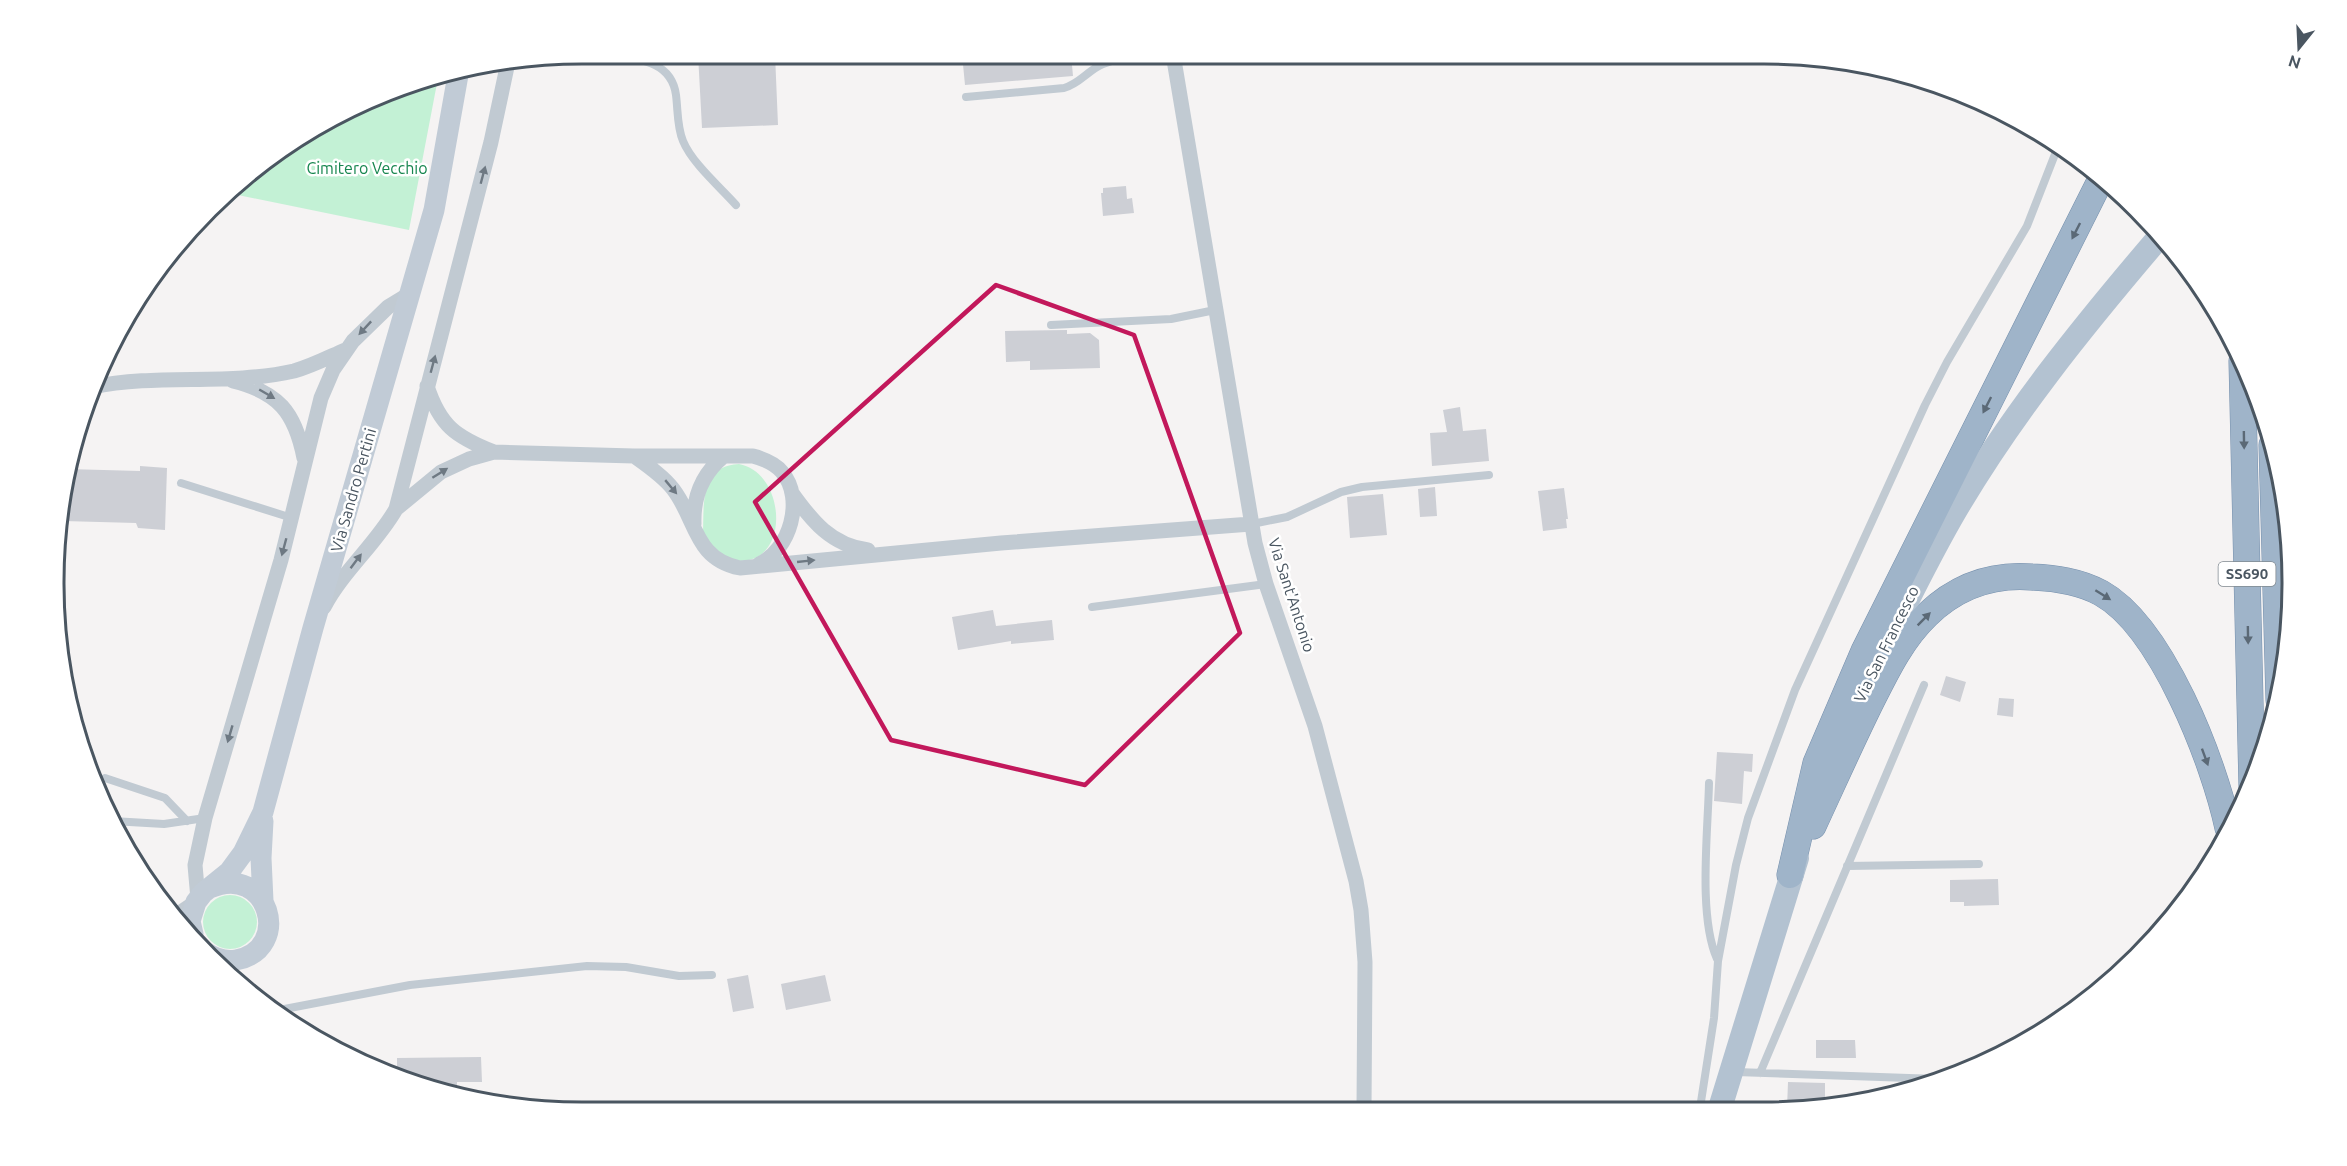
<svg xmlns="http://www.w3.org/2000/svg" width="2347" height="1166" font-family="Ubuntu,sans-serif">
<rect width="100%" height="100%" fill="#f5f3f3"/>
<path fill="#c3f1d5" d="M438,78l-29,152 -176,-36 28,-30 152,-82z
M739,464c50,9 53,112 -12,95 -9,-2 -22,-18 -24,-27 1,-29 -3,-66 36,-68z
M203 922a27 27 0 1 1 54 0a27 27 0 1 1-54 0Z"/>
<path fill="#cdcfd5" d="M698,54h77l3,71 -76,3z
M962,54h109l2,22 -108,9z
M1126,186l1,13 5,-1 2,15 -31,3 -2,-23h2v-5z
M1067,330v4l23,-1 9,7 1,28 -70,2v-9l-24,1 -1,-31z
M1460,407l3,24 23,-2 3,32 -57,5 -2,-33 17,-1 -4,-22z
M140,466l27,2 -2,62 -27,-2 -2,-5 -73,-2 1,-42 3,-10 73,2z
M1435,487l2,29 -17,1 -2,-28z
M1564,488l4,31h-2l1,9 -24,3 -5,-40z
M1383,494l4,41 -37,3 -3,-41z
M993,610l3,16 56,-6 2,20 -43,4v-3l-53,9 -6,-33z
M1946,676l20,6 -6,20 -20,-7z
M1999,698l15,1 -1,18 -16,-2z
M1717,752l36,2 -1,18 -8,-1 -2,33 -28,-3z
M1998,879l1,26 -35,1v-4h-14v-22z
M748,975l6,33 -21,4 -6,-33z
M825,975l6,26 -45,9 -5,-26z
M1816,1040h39l1,18h-40z
M481,1057l1,25h-25v13l-60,-18v-19z
M1788,1082l37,1v24l-38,1z"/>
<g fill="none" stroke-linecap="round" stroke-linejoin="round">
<g stroke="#7690ad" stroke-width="27">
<path id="trunk" d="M2242,361l10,426
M2272,445l7,255
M1813,826c20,-43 39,-86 60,-128 15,-30 30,-60 54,-83 29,-28 64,-41 104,-38 24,1 48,4 70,16 61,34 113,169 127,235
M1790,875l26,-112 48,-112 237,-472"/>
</g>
<path stroke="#c1cad2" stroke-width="8" d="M603,54c30,5 68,4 73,41 2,16 1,32 7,46 9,22 37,46 53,64
M966,97l98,-9c14,-4 20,-13 33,-21 13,-8 32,-10 47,-13
M1051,325l120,-6 44,-9
M181,483l111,35
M1252,524l35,-7 54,-25 21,-5 127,-12
M1092,607l174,-23
M105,778l60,20 22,23
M1709,783c-1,49 -11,133 8,176
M112,821l52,3 41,-6
M1847,866l132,-2
M274,1011l136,-26 177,-19 39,1 53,9 33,-1
M308,1033l2,-1
M1736,1072l202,7
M1760,1073l164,-388
M1700,1108l14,-90 4,-57 18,-96 12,-47 47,-128 130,-285 22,-43 80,-136 32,-82"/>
<path stroke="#c1cad2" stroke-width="15" d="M1173,54l82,489 11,41 49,142 41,155 5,29 4,52 -1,147
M233,381c45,11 62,31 71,77
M427,386c13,40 29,51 67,66
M92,387c67,-14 136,-1 202,-16 18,-5 35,-14 51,-21
M634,456c14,10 29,20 39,33 24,31 21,70 67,79l261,-25 250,-19
M792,493c20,28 39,52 76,57
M396,509l45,-37 28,-13 25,-7 140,4h119c11,3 22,7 29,16 23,27 8,78 -23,92
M694,524c-1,-28 8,-50 30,-68
M324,607c19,-36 52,-63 72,-98l95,-367 16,-75
M198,899l-3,-34 10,-47 76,-258 40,-162 12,-28 20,-29 35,-34 23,-14
M178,914l18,-12"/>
<path stroke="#c1cbd6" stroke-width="21" d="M263,821l-2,37 2,43
M193,934l-3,-13 6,-19 7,-9 26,-21 14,-19 20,-41 50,-184 121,-418 24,-135
M205,952c9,6 20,10 31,8 58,-11 32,-98 -26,-72"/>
<path stroke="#b3c2d1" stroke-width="24" d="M1860,697c29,-60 58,-121 91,-179 59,-102 133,-193 209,-282
M1720,1108l77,-250"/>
<use href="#trunk" stroke="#9fb4c9" stroke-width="26"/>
</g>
<defs><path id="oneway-solid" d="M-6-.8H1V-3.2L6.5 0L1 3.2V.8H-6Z" transform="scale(1.5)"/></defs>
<g fill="#6e7983">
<use href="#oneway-solid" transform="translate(483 175) rotate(-75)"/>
<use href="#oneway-solid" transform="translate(365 328) rotate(133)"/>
<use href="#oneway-solid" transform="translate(433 364) rotate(-75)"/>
<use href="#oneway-solid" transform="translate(267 394) rotate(30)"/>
<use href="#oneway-solid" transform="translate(440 473) rotate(-32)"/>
<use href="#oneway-solid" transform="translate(671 487) rotate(50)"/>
<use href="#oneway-solid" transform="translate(284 547) rotate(105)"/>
<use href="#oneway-solid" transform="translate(356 561) rotate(-53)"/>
<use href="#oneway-solid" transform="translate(806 561) rotate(-6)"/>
<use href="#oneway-solid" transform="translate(230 734) rotate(106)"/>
</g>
<g fill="#5b6976">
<use href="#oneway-solid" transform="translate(2076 231) rotate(117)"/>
<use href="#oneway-solid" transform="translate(1987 405) rotate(117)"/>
<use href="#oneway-solid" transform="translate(2244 440) rotate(89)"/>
<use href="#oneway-solid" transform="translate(2103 595) rotate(32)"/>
<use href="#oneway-solid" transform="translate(1924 619) rotate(-45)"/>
<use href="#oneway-solid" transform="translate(2248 635) rotate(89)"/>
<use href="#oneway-solid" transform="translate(2205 757) rotate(70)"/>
</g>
<path fill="none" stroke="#c2185b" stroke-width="4.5" stroke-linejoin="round" d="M996,285l138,50 106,298 -155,152 -194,-45 -136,-238z"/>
<g text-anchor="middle" stroke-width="5" stroke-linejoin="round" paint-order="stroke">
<rect fill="#fff" stroke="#808990" stroke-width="1.5" x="2218.5" y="562" width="57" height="24" rx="4.5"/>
<g font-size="15" font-weight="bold" fill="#4a5661">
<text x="2247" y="579">SS690</text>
</g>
<g font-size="16" fill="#17864f" stroke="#fff">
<text x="367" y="174">Cimitero Vecchio</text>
</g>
<g font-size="16" fill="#4a5661" stroke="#fff">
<text transform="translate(353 490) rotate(-74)" y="6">Via Sandro Pertini</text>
<text transform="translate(1292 595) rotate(72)" y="6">Via Sant'Antonio</text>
<text transform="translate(1886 644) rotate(-64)" y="6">Via San Francesco</text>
</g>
</g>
<path d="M0 0H2347V1166H0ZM582 64H1764A518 518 0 0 1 2282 582V584A518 518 0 0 1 1764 1102H582A518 518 0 0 1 64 584V582A518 518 0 0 1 582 64Z" fill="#fff" fill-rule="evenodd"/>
<path fill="none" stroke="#4a5661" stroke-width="3" d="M582 64H1764A518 518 0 0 1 2282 582V584A518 518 0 0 1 1764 1102H582A518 518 0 0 1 64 584V582A518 518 0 0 1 582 64Z"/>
<g transform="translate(2299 48) rotate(198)" stroke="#ffffff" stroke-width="4.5" paint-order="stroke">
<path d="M0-4.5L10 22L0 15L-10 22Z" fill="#4a5661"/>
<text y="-9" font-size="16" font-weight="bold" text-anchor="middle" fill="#4a5661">N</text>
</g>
</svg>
